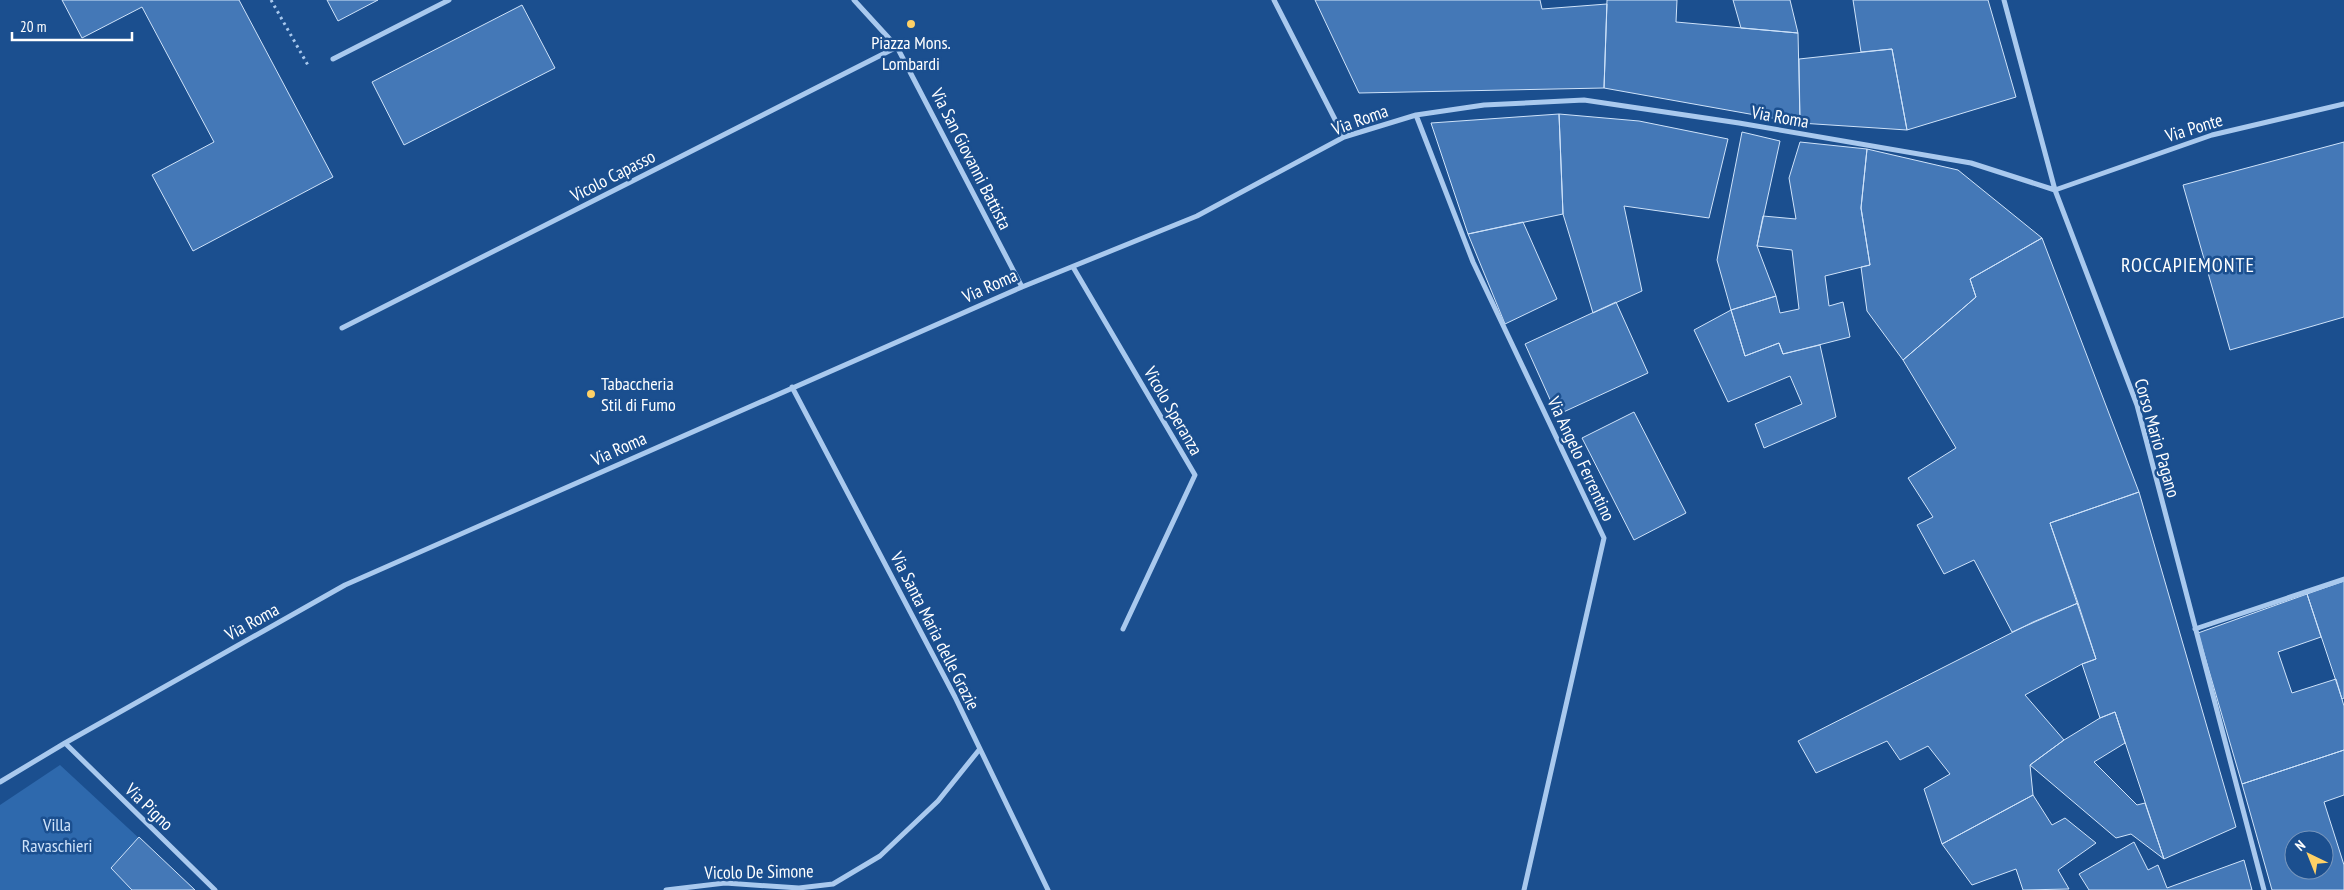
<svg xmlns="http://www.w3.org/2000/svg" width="2344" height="890" font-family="'PT Sans Narrow',sans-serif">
<rect width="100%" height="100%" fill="#1b4f8f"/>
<path fill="#2e69ad" d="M60,765l135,125h-195v-85z"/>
<path fill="#4478b7" stroke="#cfe3fa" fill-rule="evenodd" d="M62,0h177l94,177 -140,74 -41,-76 62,-33 -72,-135 -60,31z
M327,0h51l-40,21z
M1315,0h225l2,9 65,-5 -3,84 -245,5z
M1607,0h70l-1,22 122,11 2,90 -196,-35z
M1733,0h57l8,33 -57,-5z
M1853,0h135l28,97 -109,33 -15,-81 -31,3z
M522,5l33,63 -151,77 -32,-63z
M1892,49l15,81 -107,-7 -1,-64z
M1559,114l80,7 89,18 -19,79 -85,-12 18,85 -49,22 -30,-99z
M1559,114l4,100 -95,20 -37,-111z
M1742,132l38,9 -23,105 19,50 -45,14 -14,-50z
M1800,142l67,7 -6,59 9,57 -45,11 4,30 14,-4 7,35 -67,17 -4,-11 -34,13 -14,-46 45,-14 4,17 19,-4 -7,-59 -35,-4 6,-30 33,3 -7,-41z
M2344,142v175l-114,33 -47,-165z
M1867,149l91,21 84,68 -72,41 6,18 -73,63 -36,-49 -6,-44 9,-2 -9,-57z
M1523,222l34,77 -52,25 -37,-90z
M2042,238l97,254 -89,31 28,80 -66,29 -38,-72 -30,14 -27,-49 16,-8 -25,-39 48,-30 -53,-88 73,-63 -6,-18z
M1616,302l32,71 -91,42 -32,-71z
M1731,310l14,46 34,-13 4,11 37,-9 16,72 -72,31 -9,-24 47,-20 -12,-28 -62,26 -34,-72z
M1634,412l52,101 -52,27 -52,-102z
M2139,492l97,335 -72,32 -49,-147 -15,6 -18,-54 14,-5 -46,-136z
M2344,581v117l-2,1 -35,-105z
M2307,594l14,43 -43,15 14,41 44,-14 8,27v44l-102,34 -44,-151z
M2078,603l18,56 -14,5 -57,31 39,45 -34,25 3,30 -91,49 -18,-55 26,-15 -22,-28 -28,14 -13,-19 -71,32 -18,-32 235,-119z
M2115,712l10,31 -31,19 43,43 8,-2 19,56 -33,-25 -15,4 -86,-73 34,-25 36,-22z
M2344,750v45l-20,7 20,63v25h-72l-30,-106zM2294,840h30v30h-30z
M2033,795l19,30 13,-7 31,25 -38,27 11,19 -46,1 -7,-21 -44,16 -30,-41z
M139,837l56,53h-63l-21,-22z
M2134,842l14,28 10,-5 9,23 77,-28 8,30h-163l-10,-16z"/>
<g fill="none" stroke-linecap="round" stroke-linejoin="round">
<path stroke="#a9c9ee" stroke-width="3" stroke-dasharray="2.5 4" stroke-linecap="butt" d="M271,0l38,67"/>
<path stroke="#a9c9ee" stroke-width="5" d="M854,0l43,47 125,240
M1274,0l70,137
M2004,0l51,190 82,215 127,485
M333,59l116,-59
M1416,115l57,147 131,276 -80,352
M1073,267l122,208 -72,154
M342,328l555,-281
M792,387l163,310 93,193
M2195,629l149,-50
M65,743l150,147
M0,782l65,-39 280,-158 677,-298 175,-71 147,-79 72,-22 68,-10 100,-5 155,23 232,40 84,27 157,-55 132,-31
M666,890l59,-7 74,5 34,-4 47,-28 58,-55 41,-51"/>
</g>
<g fill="#ffd166" stroke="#1b4f8f" stroke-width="2">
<circle cx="911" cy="24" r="5"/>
<circle cx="591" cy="394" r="5"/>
</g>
<g text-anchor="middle" stroke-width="5" stroke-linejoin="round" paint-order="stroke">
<g font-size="18" fill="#fff" stroke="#1b4f8f">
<text x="911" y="49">Piazza Mons.<tspan x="911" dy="21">Lombardi</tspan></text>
<text x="601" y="390" text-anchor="start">Tabaccheria<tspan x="601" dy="21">Stil di Fumo</tspan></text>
</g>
<g font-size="18" fill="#fff" stroke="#1b4f8f">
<text transform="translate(1780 117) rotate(10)" y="6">Via Roma</text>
<text transform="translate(1360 120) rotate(-20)" y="6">Via Roma</text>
<text transform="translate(2194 128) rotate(-17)" y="6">Via Ponte</text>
<text transform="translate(971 159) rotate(63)" y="6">Via San Giovanni Battista</text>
<text transform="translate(613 176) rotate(-27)" y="6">Vicolo Capasso</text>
<text transform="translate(990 286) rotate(-24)" y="6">Via Roma</text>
<text transform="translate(1173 411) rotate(60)" y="6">Vicolo Speranza</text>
<text transform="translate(2157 438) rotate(74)" y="6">Corso Mario Pagano</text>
<text transform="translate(619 449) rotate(-24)" y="6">Via Roma</text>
<text transform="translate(1581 459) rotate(65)" y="6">Via Angelo Ferrentino</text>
<text transform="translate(252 622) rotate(-29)" y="6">Via Roma</text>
<text transform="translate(935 631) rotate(63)" y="6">Via Santa Maria delle Grazie</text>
<text transform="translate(149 807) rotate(44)" y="6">Via Pigno</text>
<text transform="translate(759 872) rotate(-1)" y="6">Vicolo De Simone</text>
</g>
<g font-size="18" fill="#cfe3fa" stroke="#1b4f8f">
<text x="57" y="831">Villa<tspan x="57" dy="21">Ravaschieri</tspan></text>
</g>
<g font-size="20" letter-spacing="1" fill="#fff" stroke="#1b4f8f">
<text x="2188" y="272">ROCCAPIEMONTE</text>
</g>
</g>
<g transform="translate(2309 855) rotate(317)"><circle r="24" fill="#1b4f8f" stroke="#7695bc"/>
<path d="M0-4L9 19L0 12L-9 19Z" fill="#ffd166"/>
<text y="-8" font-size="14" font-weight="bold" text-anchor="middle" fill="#ffffff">N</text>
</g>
<path d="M12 32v8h120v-8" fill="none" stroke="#ffffff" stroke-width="2.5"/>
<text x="20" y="32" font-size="15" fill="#ffffff" stroke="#1b4f8f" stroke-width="4" paint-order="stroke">20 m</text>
</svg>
